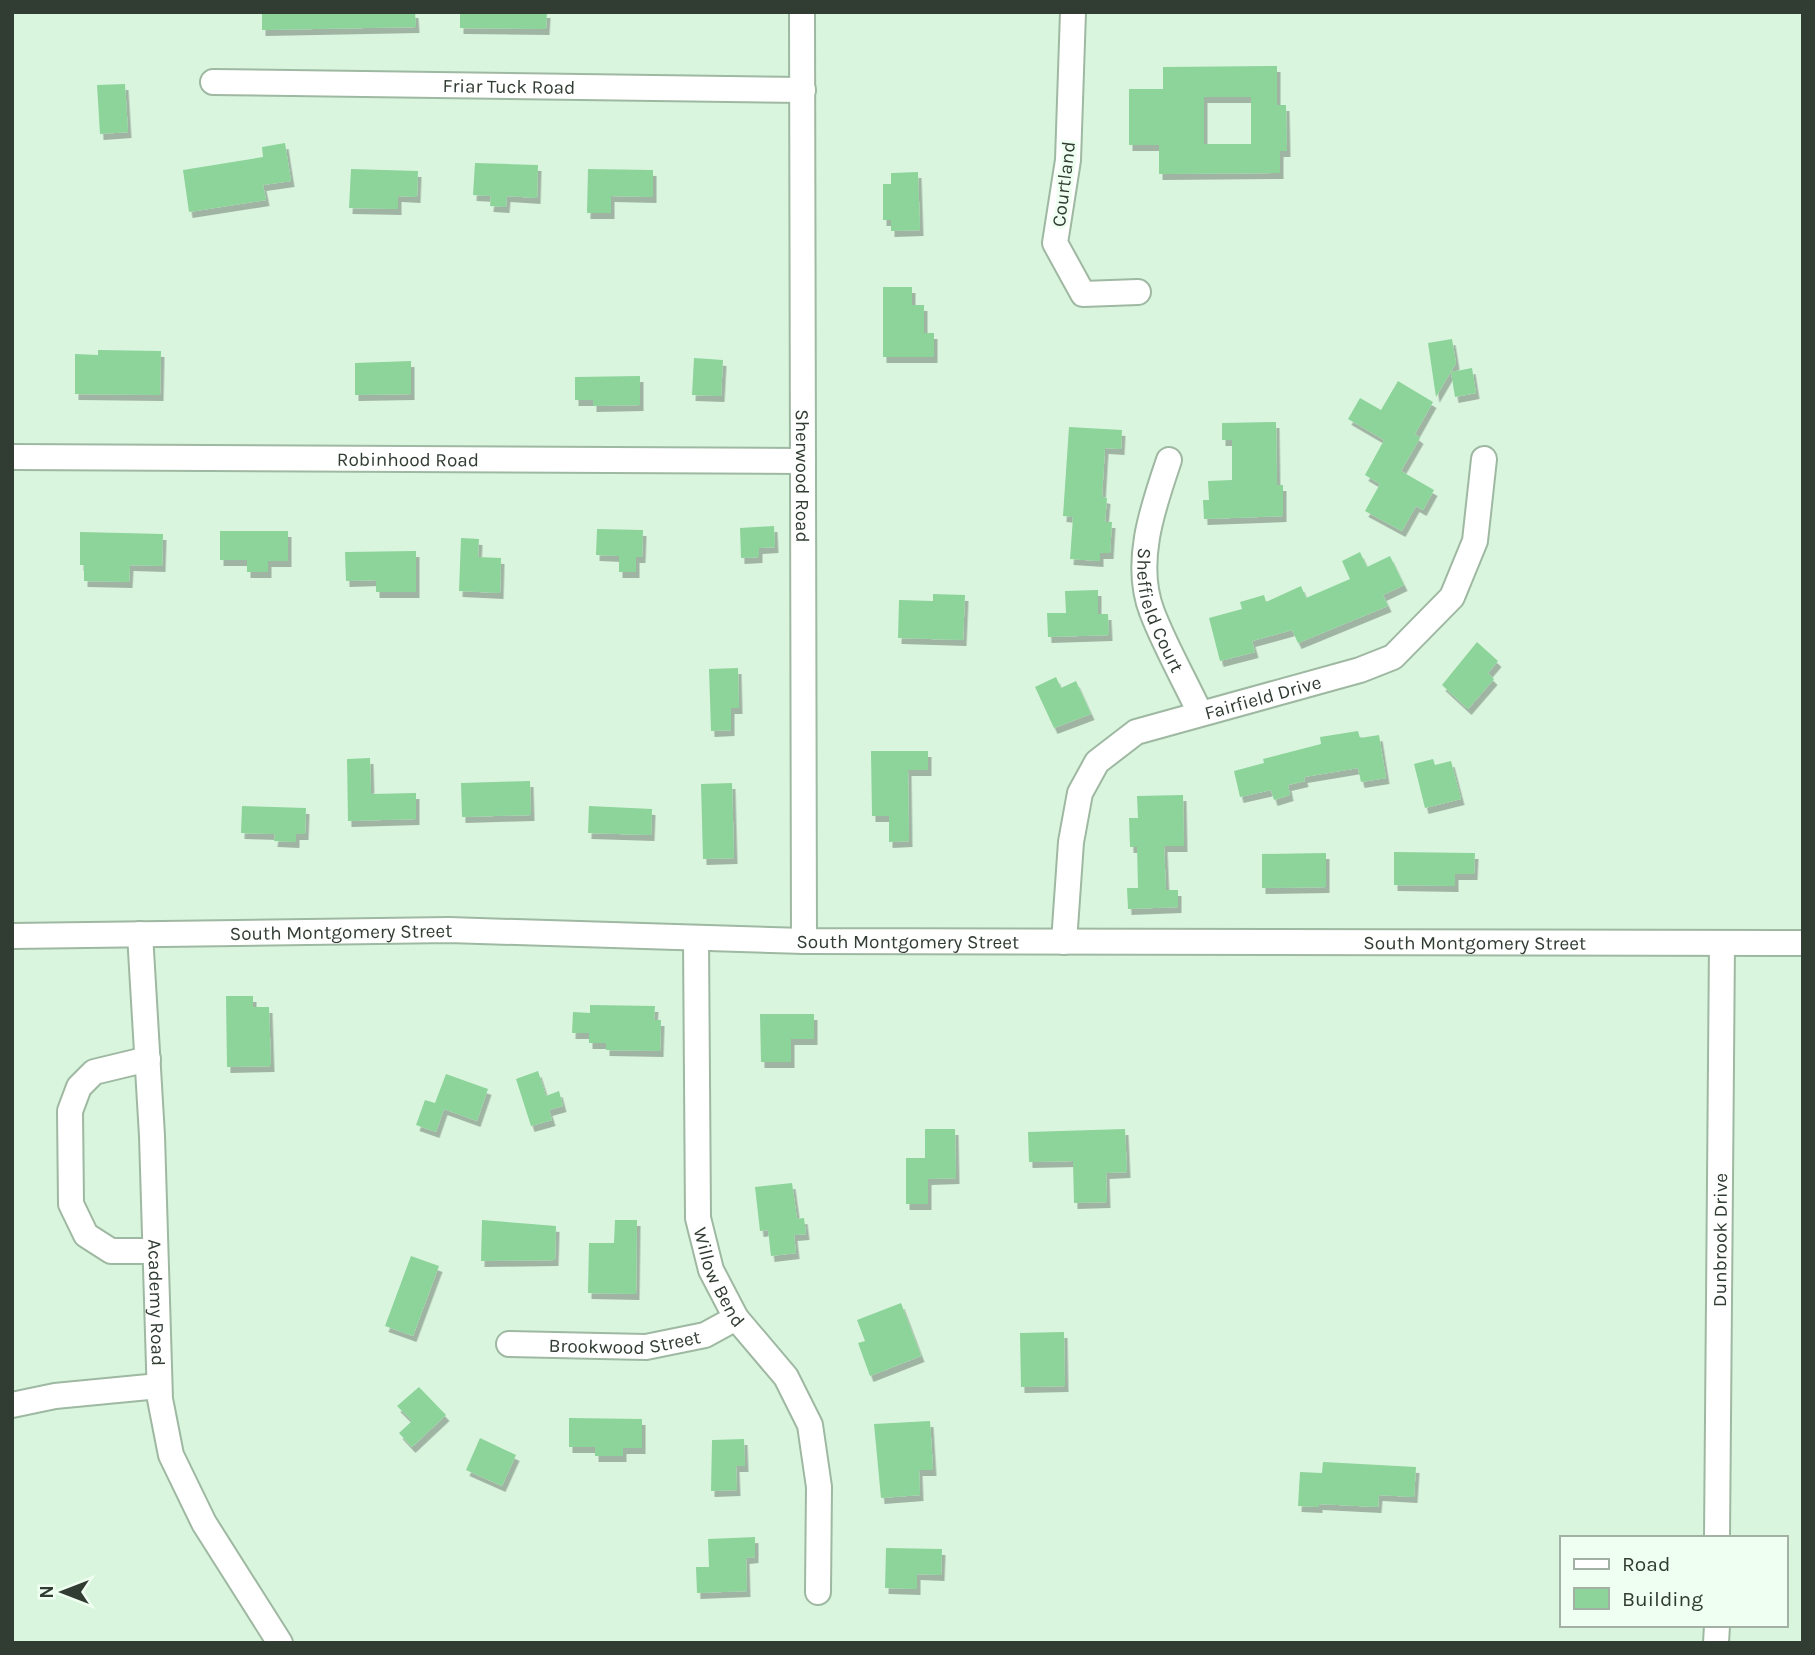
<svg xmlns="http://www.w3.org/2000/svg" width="1815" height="1655" font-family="Karla,sans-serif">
<defs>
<filter id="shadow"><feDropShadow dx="3.5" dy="6" stdDeviation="0" flood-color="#0004"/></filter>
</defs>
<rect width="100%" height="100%" fill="#daf5de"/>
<path fill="#8cd49a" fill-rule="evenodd" filter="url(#shadow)" d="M262,12h153l1,15 -154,3z
M460,12h87l-1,17 -86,-1z
M1277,66v39h9l1,46h-7v22l-121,1v-29h-30v-56h34v-22zM1204,97h47v47h-47z
M125,84l3,48 -28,2 -3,-49z
M285,143l6,38 -28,4 3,15 -77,12 -6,-42 80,-13 -1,-10z
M475,163l63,2 -1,33 -30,-2 -1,11 -16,-1 1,-10 -18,-1z
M351,169l67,2 -1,26 -19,-1v13l-49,-1z
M588,169l65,1v27l-42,-1v17h-24z
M918,172l2,58 -29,1v-11h-8v-36h8v-11z
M883,287h29v18h12v28h10v24h-51z
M1452,339l4,24 -20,34 -8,-54z
M98,350l63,1 -1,44 -85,-1v-40l23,1z
M694,358l29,2 -2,36 -29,-1z
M411,361v33l-56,1v-32z
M1472,368l4,25 -21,4 -4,-25z
M640,376v29l-47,1v-6h-18v-23z
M1398,381l35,21 -18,32 5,4 -19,33 33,19 -11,20 -7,-4 -14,25 -37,-20 15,-27 -15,-9 19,-35 -36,-21 12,-21 21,12z
M1276,422l1,63h6v31l-79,3 -1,-19h6l-1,-19 24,-1v-40h-10v-17z
M1069,427l53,3 -1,19 -16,-1 -3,49 5,1 -2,24h7l-2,31h-10v8l-30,-2 3,-42 -10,-1z
M774,526l1,21 -16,1v9l-18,1 -1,-30z
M597,529l46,1 -1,27h-6v15h-17v-16l-23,-1z
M220,531h68v30h-20v11h-21v-12h-27z
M80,532l83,2 -1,32 -32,-1 -1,17 -45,-1v-16h-4z
M461,538l18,1 -1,18 23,1 -1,35 -41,-2z
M416,551v41h-40v-12l-30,1 -1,-29z
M1360,552l7,15 23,-11 14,29 -21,10 5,11 -90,37 -6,-13 -40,11 3,11 -35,9 -11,-43 33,-9 -2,-7 24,-7 2,7 35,-16 5,12 44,-19 -8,-18z
M1098,590v24h10l1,21 -61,2 -1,-24h19l-1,-22z
M933,594l32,1 -2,45 -65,-2 1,-38 34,1z
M1477,642l21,19 -10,12 6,6 -26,30 -26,-24z
M738,668l1,40h-8v22l-20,1 -2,-62z
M1056,677l5,11 15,-7 15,33 -37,14 -19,-41z
M1358,731l2,7 19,-3 7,43 -25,4 -3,-14 -54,9 1,4 -17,4 2,10 -16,5 -3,-10 -31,7 -6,-26 30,-8 -1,-4 58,-15 -1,-7z
M871,751h57v19h-20l1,71 -20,1v-26h-17z
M370,758l1,36 45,-1v26l-68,2 -1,-62z
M1433,759l2,6 16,-4 10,38 -36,9 -11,-44z
M530,781l1,34 -69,2 -1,-34z
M732,783l2,75 -31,1 -2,-75z
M1183,795l1,51h-20l2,44h12v17l-50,2 -1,-21h11l-1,-41h-7l-1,-29h9l-1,-22z
M242,806l64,2 -1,26h-9v8l-22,-1 1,-7 -34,-1z
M589,806l63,3 -1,26 -63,-2z
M1394,852l81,1 -1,21h-19v12l-61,-1z
M1326,853v34l-64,1v-34z
M226,996h27v11h16l2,59 -44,1z
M590,1005l65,1 -1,14h7l-1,31 -54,-1v-7h-17v-10h-17l1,-21 17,1z
M760,1014h54v25h-23v23h-30z
M538,1071l8,25 13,-5 4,15 -14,4 3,10 -21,6 -15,-47z
M446,1074l42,15 -11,32 -33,-12 -8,23 -20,-7 9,-25 10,3z
M925,1129h30l1,49 -28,1v25h-22v-46h19z
M1125,1129l2,43 -21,1 1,29 -33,1 -1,-42 -44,1 -1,-30z
M792,1183l5,36 7,-1 2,16 -12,1 2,18 -25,3 -3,-26 -8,1 -5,-44z
M482,1220l74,6 -1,34 -74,1z
M615,1220h22l-1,74 -48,-1 1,-50h25z
M411,1256l28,10 -26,70 -28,-10z
M901,1303l20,53 -51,20 -12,-33 7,-2 -8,-21z
M1064,1332l1,54 -44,1 -1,-54z
M419,1387l27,28 -34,32 -13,-14 13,-12 -15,-15z
M569,1418l73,1v29h-19v8h-28v-9h-26z
M930,1421l3,49h-14l1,25 -39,3 -7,-74z
M480,1438l36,17 -14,31 -36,-16z
M744,1439l1,27h-9l1,24 -26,1 1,-51z
M1323,1462l93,5 -2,30 -35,-2 -1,12 -59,-3v3l-21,-1 2,-34 22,1z
M755,1537v20l-9,1 1,33 -50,2 -1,-26h13l-1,-28z
M886,1548l56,1 -1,26 -24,-1v15l-32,-1z"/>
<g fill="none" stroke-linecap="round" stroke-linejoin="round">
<g stroke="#9eb8a1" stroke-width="28">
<g id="minor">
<path id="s1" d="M802,12l2,929"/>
<path d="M1073,12l-5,148 -13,83 28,51 55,-2"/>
<path id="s2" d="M213,82l590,8"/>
<path id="s3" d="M12,457l791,4"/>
<path id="s4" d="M1169,460c-16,47 -36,103 -17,152 13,34 32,67 48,101"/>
<path id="s5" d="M140,934l12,202 8,263 11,56 33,68 76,120"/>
<path id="s6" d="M12,936l437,-6 355,11 999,2"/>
<path id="s7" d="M696,938l2,280 13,52 25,48 50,59 24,48 9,62 -1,105"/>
<path id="s8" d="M1064,942l7,-100 9,-49 17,-31 39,-30 224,-62 33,-13 59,-60 23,-56 9,-82"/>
<path d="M148,1059l-54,13 -15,15 -9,24 1,93 15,31 25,16h44"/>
<path id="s9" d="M509,1344l137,3 59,-12 31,-17"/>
<path d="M12,1405l43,-9 104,-10"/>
<path id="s10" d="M1717,1538l5,-595"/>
<path d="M1716,1643l1,-18"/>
</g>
</g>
<use href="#minor" stroke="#fff" stroke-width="24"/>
</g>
<g text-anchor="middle" stroke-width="6" stroke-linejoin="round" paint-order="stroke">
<g font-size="19" fill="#313c33" stroke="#effff1">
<text dy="7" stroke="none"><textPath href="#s2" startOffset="296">Friar Tuck Road</textPath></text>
<text transform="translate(1063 184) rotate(-83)" y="7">Courtland</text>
<text dy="7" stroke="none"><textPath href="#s3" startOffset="396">Robinhood Road</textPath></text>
<text dy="7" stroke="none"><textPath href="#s1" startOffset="464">Sherwood Road</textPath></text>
<text dy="7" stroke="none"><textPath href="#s4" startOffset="156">Sheffield Court</textPath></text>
<text dy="7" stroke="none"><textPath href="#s8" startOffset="366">Fairfield Drive</textPath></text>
<text dy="7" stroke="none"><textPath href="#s6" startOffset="329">South Montgomery Street</textPath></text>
<text dy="7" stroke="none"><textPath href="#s6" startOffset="896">South Montgomery Street</textPath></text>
<text dy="7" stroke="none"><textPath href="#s6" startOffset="1463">South Montgomery Street</textPath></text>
<text dy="7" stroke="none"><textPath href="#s10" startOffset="298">Dunbrook Drive</textPath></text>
<text dy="7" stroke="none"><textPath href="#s7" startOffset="343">Willow Bend</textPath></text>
<text dy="7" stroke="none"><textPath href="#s5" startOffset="369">Academy Road</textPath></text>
<text dy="7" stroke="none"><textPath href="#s9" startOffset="116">Brookwood Street</textPath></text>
</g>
</g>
<rect width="1815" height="1655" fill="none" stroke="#313c33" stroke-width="28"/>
<rect x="1560" y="1536" width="228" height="91" fill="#effff1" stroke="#a3b1a5" stroke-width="2"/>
<rect x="1574" y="1559" width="35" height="10" fill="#ffffff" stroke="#a3b1a5" stroke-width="2"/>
<text x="1622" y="1571" font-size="21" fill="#313c33">Road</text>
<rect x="1574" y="1588" width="35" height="21" fill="#8cd49a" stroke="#a3b1a5" stroke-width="2"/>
<text x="1622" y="1606" font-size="21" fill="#313c33">Building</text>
<g transform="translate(63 1592) rotate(270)" stroke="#effff1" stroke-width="5" paint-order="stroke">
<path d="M0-5L12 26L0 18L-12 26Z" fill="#313c33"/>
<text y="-10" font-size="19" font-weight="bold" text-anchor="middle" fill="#313c33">N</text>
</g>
</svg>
